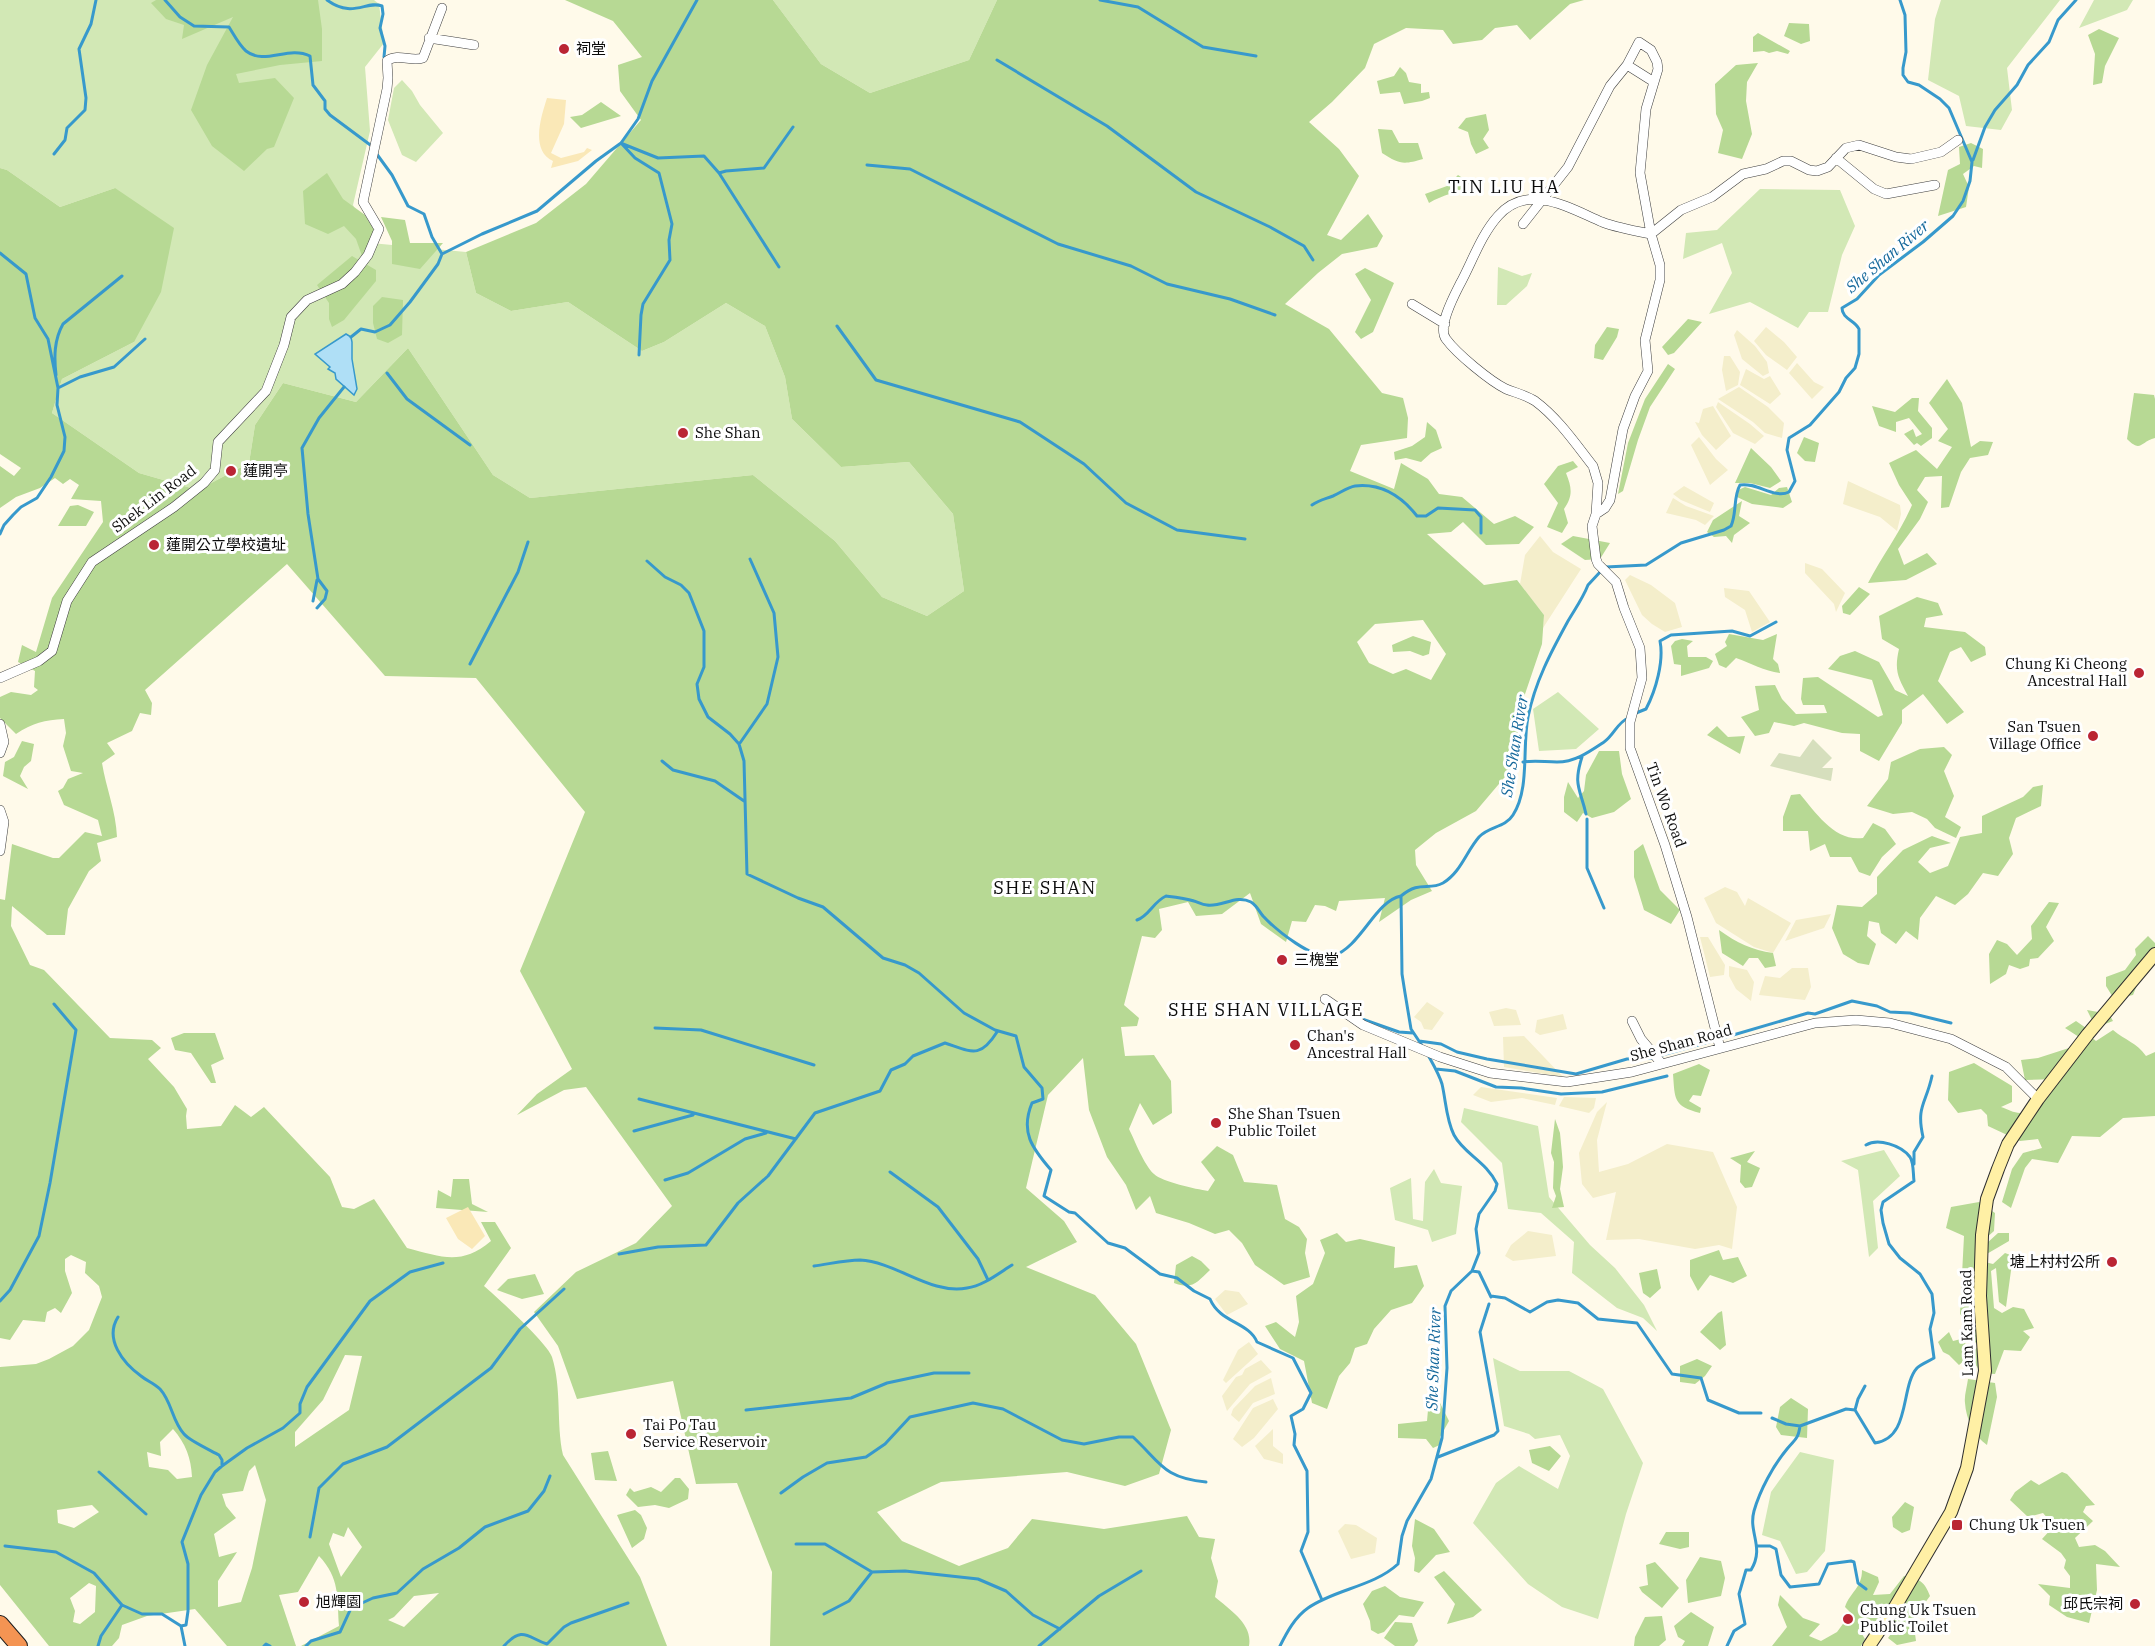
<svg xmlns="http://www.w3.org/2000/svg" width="2155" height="1646" font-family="'IBM Plex Serif','Noto Sans TC',serif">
<rect width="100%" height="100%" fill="#fffaea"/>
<path fill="#f4eecb" d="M1766,327l18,15 13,15 -10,13 -21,-15 -12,-14z
M1737,330l18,16 12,16 2,11 -6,3 -21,-17 -8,-24z
M1724,356h6l10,16 -2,13 -12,6 -4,-21z
M1797,363l17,19 10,5 -12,12 -23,-26z
M1746,369l18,10 6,-3 11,18 -11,10 -30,-19z
M1739,387l29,20 16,16 -2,15 -17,-5 -12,-11 -35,-23z
M1718,402l32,22 14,12 -9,8 -22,-11 -17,-26z
M1713,406l18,30 -15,14 -14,-15 -7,-13 4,1 4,-14z
M1699,437l17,22 12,11 -18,15 -19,-40z
M1848,481l52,24 1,9 -4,17 -17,-14 -37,-13z
M1684,486l30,17 -4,9 -29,-12 -8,-6z
M1673,498l13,8 28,10 -9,9 -9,-5 -30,-7z
M1540,536l13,16 28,17 -38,59 1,-13 -24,-31 5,-29z
M1805,563l17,6 23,24 -9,19 -2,-8 -29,-31z
M1630,575l21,10 24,18 7,24 -17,5 -13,-8 -10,-9 -17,-35z
M1724,588l25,3 21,31 -18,10 -7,-22 -20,-13z
M1725,887l12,5 8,14 3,-8 43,25 -18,30 -19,-6 -38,-24 -12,-25z
M1831,914l-7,14 -39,13 11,-21z
M1700,937h8l17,28 -1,10 -14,2z
M1729,966l18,4 7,12 -3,19 -15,-12 -7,-13z
M1792,968h16l3,19 -6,13 -46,-5 6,-19 15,2z
M1427,1002l17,11 -12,17 -8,-1 -3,-7 -7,-5z
M1506,1008l10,2 5,15 -27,1 -5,-14z
M1563,1014l4,15 -27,6 -5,-3 2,-12z
M1524,1036l39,41 -59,-10 -1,-30z
M1481,1087l76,11 -2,7 -33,-7 -31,4 -18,-7z
M1564,1097l32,1 -2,10 -5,5 -30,-7z
M1607,1102l-10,38 2,32 29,-8 39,-20 46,8 24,55 -5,42 -13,-4 -24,4 -56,-10 -33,1 10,-48 -23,6 -11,-14 -3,-31 18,-41z
M1528,1231l24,4 4,21 -43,5 -8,-5 6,-11z
M1225,1290l14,2 9,12 -21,11 -12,-16z
M1249,1342l9,12 -32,29 -3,-3 15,-30z
M1261,1360l11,12 -22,12 -23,27 -5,-15 14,-19 6,-2 3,-6z
M1271,1378l4,16 -22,9 -14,19 -8,-7 2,-6 22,-23z
M1273,1399l5,10 -24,29 -12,9 -9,-8 20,-31z
M1273,1429v17l10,8v10l-19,-5 -9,-13z
M1345,1524l11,1 21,13 -2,15 -24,6 -13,-28z"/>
<path fill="#d2e8b5" d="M0,0h374l5,4 5,39 -19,24 5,64 -17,74 18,38 95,9 10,41 35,18 57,-9 74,49 22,-9 62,-39 39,23 20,51 7,42 49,48 68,-5 44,52 11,77 -37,25 -45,-19 -47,-56 -82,-66 -223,23 -37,-23 -85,-127 -52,54 -73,-19 -28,42 -6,38 -51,27 -59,-17 -87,-60 10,-34 72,-37 -19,-154 -55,19 -53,-37 -7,-2z
M773,0h224l-28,60 -99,33 -49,-29z
M1941,0h119l-53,68 5,42 -11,20 -35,-4 -7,-30 -31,-16 7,-61z
M2094,0h39l-6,10 -48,18z
M402,80l10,11 8,14 23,28 -27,29 -14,-7 -14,-35 6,-32z
M1760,189l80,1 15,36 -13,29 -14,57h-19l-11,16 -48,-26 -41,12 23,-41 -10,-30 -39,16 3,-26 31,-3z
M1498,267l24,9 10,-3 -5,13 -21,19h-9z
M1558,692l41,37 -23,20 -37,2 -6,-42z
M1464,1108l74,18 11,71 41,48 25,23 29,37 13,26 -14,-13 -26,-10 -45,-35 2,-31 -33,-29 -33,-4 -6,-46 -41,-41z
M1884,1150l16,26 -27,25 5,47 -9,9 -11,-87 -17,-9z
M1434,1169l7,14 21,3 -6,48 -24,8 -4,-12 -33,-10 -5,-32 21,-10 2,41 10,2 2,-39z
M1493,1358l27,13h49l34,18 40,74 -17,51 -28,105 -36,-12 -34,-23 -55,-61 23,-40 23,-17 39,23 12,-33 -10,-21 -25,4 -6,-5 -25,-8z
M1800,1452l34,8 -9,91 -18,21 -11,2 -16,-33 -18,-6 9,-43z"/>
<path fill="#b7d994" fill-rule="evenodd" d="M156,0h162l4,29v32l-42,4 -44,9 3,9 36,-5 19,20 -20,49 -7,2 -23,22 -32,-25 -21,-36 16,-45 26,-48 -51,22 2,-14 -18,-6 -15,-16z
M565,0h208l48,64 49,29 99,-33 28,-60h587l-14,4 -40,36 -13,-15 -22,3 -13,12 -29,4 -10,-14 -37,-2 -32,16 -9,24 -33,34 -23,20 30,27 20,27 -32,59 14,5 27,-26 15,22 -6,11 -35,7 -24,19 -33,31 44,25 53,64 21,5 5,20 -1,20 -46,7 -11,26 44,18 7,-26 27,16 11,15 23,3 32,27 21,-8 19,11 -15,17 -33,1 -23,-23 -12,10 -24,2 57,51 33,-5 27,35 -2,29 -18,53 5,12 -11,24 1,33 -15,12 -28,33 -40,22 -21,17 1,15 16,26 -21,9 -32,22 6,-24 -46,3 -3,10 -11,-5 -10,-1 -9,17 -14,-1 -6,21 -25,-18 -11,-31 -28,21 -26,2 -8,-14 -29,7 3,21 -7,8 -13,-2 -18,69 15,13 -2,8 -16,1 4,29 29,-1 17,26 1,32 -19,12 -13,-22 -11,26c6,12 15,36 25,45 8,8 42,15 54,17l7,-11 -14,-18 16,-16 16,9 11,27 33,3 8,34 14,8 8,12 -2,14 5,24 -26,8 -29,-20 -13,-22 -13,-13 -14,4 -26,-11 -33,-10 -6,-17 -14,14 -10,-25 -19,-28 -18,-47 -6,-52 -35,37 -22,93 38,33 13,21 -51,25 69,28 41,49 35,86 -12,44 -34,12 -58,-14 -126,10 -64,30 25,29 57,25 49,-18 24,-29 72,10 83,-13 12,21 16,2 -4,19 7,23 -3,16c15,13 38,27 34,49h-479l2,-74 -35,-89 -41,1 -23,-103 -96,18 -19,-53 -24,-34 42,-40 60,-29 36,-37 -86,-119 -22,3 -47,25 20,-21 35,-25 -52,-98 65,-159 -109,-134 -91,-2 -98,-112 -142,126 7,13 -1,12 -11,-2 -8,18 -25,12 8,11 -13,9c4,25 14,48 15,74l-20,6 4,18 -12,10 -21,38 -3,26h-18l-35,-29 -1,20 19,39 14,5 66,68 42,2 9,8 -13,11 26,28 13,22 -1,7 1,13 34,-3 14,-21 16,12 13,-10 66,70 12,30 12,2 20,-10 33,49c35,9 54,18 84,-7l-10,-19h14l16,26 -27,38c13,11 64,58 68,71 10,32 4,66 11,98l77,122 27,69h-366l38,-20c-2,-29 1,-48 -20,-70l-21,36 -19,3 17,51h-69l-32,-37 -48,7 -25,9 -3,13 -7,8h-63l-49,-61v-218l36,-3 13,-5 24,-13 16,-16 13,-33 -3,-11 -14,-13 1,-11 -15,-7 -6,4v12l7,22 -11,20 -6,-5 -8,4 -2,10 -22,-2 -13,20 -10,-2v-439l5,1 7,-56 41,14h6l26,-26 17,4 -4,-16 -34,-15 -6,-14 5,-3 5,-9 15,-6 -12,-2 -8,-25 3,-13 -2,-14c-19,1 -32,4 -48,15l-16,-16v-21l11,-5 20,3 7,-5 -4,-3 1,-16 -17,-9 4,-17 14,7 16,-54 51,-76 -2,-21 -30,-2 8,-14 -9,-6 -7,5 -8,-6 -15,10 -24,9 -16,11v-42l14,10 7,-8 -21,-14v-286l7,2 53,37 55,-19 59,40 -13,64 -27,50 -72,37 -10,34 87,60 59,17 51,-27 6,-38 28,-42 73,19 52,-54 85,127 37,23 223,-23 82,66 47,56 45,19 37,-25 -11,-77 -44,-52 -68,5 -49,-48 -7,-42 -20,-51 -39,-23 -62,39 -22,9 -74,-49 -57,9 -35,-18 -10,-41 70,-29 50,-39 55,-64 -21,-29 -2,-26 24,-8 -29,-36zM1423,620l23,34 -15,26 -25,-11 -13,5 -24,-11 -12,-21 18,-18zM345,1355l17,1 -13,54 -54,37v-15l28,-32zM173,1429c13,15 18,29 19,48l-15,2 -9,-9 -19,-3 -2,-15 14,4 -1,-14zM255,1465l11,35 -14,68 -11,34 -23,5v-26l19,-29 -18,5 -5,-23 22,-16 -10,-12 -4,-12 21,-3 6,-20zM92,1505l7,7 -25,16 -16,-5 -1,-13zM348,1527l14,20 -21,30 -12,-33 4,-11 11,4zM89,1583l7,3 -1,26 -15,12 -7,-2 2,-11 -5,-13zM439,1593l-35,34 -16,-7 6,-3 20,-21z
M1789,23l20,1 1,17 -9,3 -17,-8z
M2099,29l20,9 -14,28 -3,17 -9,2 2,-31 -7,-19z
M1758,33l32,18 -2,3 -11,-3 -8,2 -5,-2 -11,1v-15z
M1758,63l-11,19 -1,19 6,33 -10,25 -24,-6 5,-23 -7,-16 -1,-30 21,-19z
M1400,67l6,6 3,9 12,2v9l8,-1 1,6 -8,3 -18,3 -4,-12 -20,2 -3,-13 17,-5z
M601,102l20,14 -40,12 -11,-11 12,-2z
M1486,114l3,16 -6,9 6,9 -13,6 -5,-10 -3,-12 -10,-4 8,-10z
M1378,129l14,1 7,13h19l5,16c-20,6 -24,5 -41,-6z
M1971,143l12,6 -1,19 -8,-2 -11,8 6,13 -3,20 -28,9 10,-46 12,-6 -1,-17z
M327,173l16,26 22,16 14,23 -7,20 -10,-2 -6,-17 -12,-13 -16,8 -23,-10 -2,-33z
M1458,175l12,8c-12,11 -27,11 -41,20l-4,-9 22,-8z
M381,217l24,3 5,23h33l-23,26 -28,-5v-23z
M352,256l24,14v11l-32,39 -12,7 -3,-8v-16l-12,-18z
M1365,268l29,15 -21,49 -12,7 -6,-7 16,-32 -16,-26z
M382,297l21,3 -1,35 -14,8 -11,-4 -4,-16v-17z
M1688,319l14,3 -28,31 -6,2 -6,-8z
M1607,327l12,2 -2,8 -14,23 -9,-2 1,-13z
M1668,364l7,5 -25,38 -12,33 -15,51 -5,3 10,-51 17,-44z
M1947,379l15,24 9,44 9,-6 13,1 -5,13 -18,3 -9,14 -12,35 -8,1 1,-32 -17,1 -8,13 11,12 -8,17 -22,30 6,16 23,-12 10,11 -31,16 -38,3c14,-27 32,-50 44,-78l-13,-20 -10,-22 27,-13 21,19 15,-22 -14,-6 10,-12 -19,-26z
M2134,393l20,2 1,4v39c-15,4 -14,15 -28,1z
M1912,398h7l-1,13 14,17v10l-11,8 -4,-3 -3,2 -10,-11 9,-5 3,8 6,-3 -13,-16 -13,4v10l-17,-6 -7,-20 23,6z
M1427,422l9,8 6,18 -11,5 -10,9 -15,-4 -11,2 -1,-8 18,-6 13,-9z
M1804,437l15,6 -4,19 -10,-1 -8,-8z
M1751,448l20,19 10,14 -11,7 -20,-5h-15z
M1573,461l5,6 -12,6c6,15 7,23 -2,36l4,14 -6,10 -15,-6 11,-24 -14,-19 14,-18z
M1745,487l26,8 8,-7 8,-1 5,15 -9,6 -31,-4 -15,-7 -1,-6z
M1742,501l-3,15 11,7 -16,12 -2,8 -6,-7 -12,1 -7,-5 6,-12z
M78,505l16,7 -8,14h-28l12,-20z
M1573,536l37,7 -10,16 -15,1 -24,-16z
M1859,587l11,7 -20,21 -7,-2 -1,-7z
M1917,597l21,6 5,12 -17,3 -2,9 41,5 20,15 1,8 -15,7 -10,-15 -11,5 -12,29 26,31 -17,12 -24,-30 -21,16v13l-23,38 -19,-10v-17l-18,-1 -38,-10 -10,3 -20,-4 -5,11 -14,3 -14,-19 18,-7 -4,-24 20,-1 7,14 14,15 31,-1 -3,-8h-21l-2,-6 2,-21 15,-1 60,40 5,-2 -11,-35 -44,-11 12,-13 15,-5 24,11 16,28 13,6c-10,-19 -14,-25 -9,-47l-17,-10 -3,-23z
M1729,634l34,6 14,-6 -4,25 5,5 2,9c-16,-2 -29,-10 -44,-15l-10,10 -7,-3 -4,-11 12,-8 -2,-4z
M1413,636l18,6 -2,12 -6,2 -13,-5 -17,1 -1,-7z
M1682,639l11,2 -6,5 1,11h18l7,4 -4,7 -28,8v-11l-7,-1 -3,-18 4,-5z
M1717,726l11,11 17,-1 -5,18 -33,-19z
M22,741l12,3 -3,17 -7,6 -4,9 8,13 -25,-13 2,-14 9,-5z
M1944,747l8,8 -8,16 10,25 -9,21 16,10 -5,11 -21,-10 -8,-9 -15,-7 -19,2 -26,-8 21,-27 3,-17 29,-13z
M1599,751h20l3,23 9,25 -17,13 -22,6 -9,-5 -6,9 -13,-10v-15l4,-15 10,16 6,-7 2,-16z
M2043,785l-2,21 -25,12 -7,20 4,16 -15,22 -15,-3 -15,21 -13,11 -19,-9 -16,22 -2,22 -12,-9 -10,13 -15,-11 -2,-10 -10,-2 -2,15 9,8 -7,21 -11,-2 -15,-9 -11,-26 5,-23 25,2 15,-13v-17l26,-27 29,-14 19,7 -21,5 -12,14 12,11 18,-7 12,-29 22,-4v-17l41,-19 10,-10z
M1800,794c16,19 35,48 63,44l10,-15 12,6 11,15 -14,13 -12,19 -11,-4 -8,-15h-21l-5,-13 -15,7 -2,-20h-25v-14l8,-22z
M1643,844l17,46 20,20 -9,14 -27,-14 -10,-33v-26z
M2049,902l10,1 -13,24 8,14 -16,17 -8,1 -1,7 -9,3 -11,-4 -3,9 -16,10 -1,-30 8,-14 10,4 10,11 15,-16 -1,-13z
M1719,930c18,13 33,20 54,23l3,13 -11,2 -7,-10h-9l-6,8 -21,-13z
M2148,936l7,7v19l-13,11 -9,22 -19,4 -8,-13v-9l19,-7 11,-15 -1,-6z
M2087,1010l22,4 4,7 -16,6 -7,9 6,5 17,-11c13,11 23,12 33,26l9,-4v64l-32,2 -23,19 -28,-1 -14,27 -26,-4 -7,9 -14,40 -9,-6 10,-33 11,-16 19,-5 -4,-9 -18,2 -32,-15 -1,-11 -6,-6 -23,4 -10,-13 1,-28 25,-9 38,23v16l-11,5c6,2 13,6 19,6 19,0 31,-20 40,-33l-3,-1 -32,1 -4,-20 17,-2 31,-10 10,-11 -14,-9 11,-7 10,7 7,-6z
M184,1033h31l9,26 -13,6 5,18h-5l-20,-30 -16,-3 -4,-12z
M1699,1064l11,6 -9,26 -8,-1 -4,6 12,7 -1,5c-27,-7 -25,-14 -27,-39z
M1555,1119l5,14 2,21 1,13 -3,22 4,18 -12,1 4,-12 -3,-8 1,-26 -3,-9z
M1755,1151l-8,11 13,6 -8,19 -7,1 -5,-6 1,-17 -11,-7z
M453,1179h16l3,25 16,8 -52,-4 2,-18 13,7z
M1979,1202l16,11 -1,18 -9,8 1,5 12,-11h11v8l-24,14v7l8,2 12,-11 8,3 -7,51 -7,-5 -3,-34 -5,3 3,37 8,5 11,-6 11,2 10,19 -11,3 7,6 -9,14 -17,-1 -9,24 -14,-1 -11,-17 9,-11 -12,-9 3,-12 -10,-10 4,-78 -18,-8 5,-21z
M1337,1233l9,9 14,-3 35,8 -1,21 23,-3 7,21 -12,17 -21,7 -17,19 -7,15 -12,4 -5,15 -11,13 -12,33 -15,-6 -8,-42 -24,-12 -15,-23 11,-4 19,15 4,-15 -3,-26 17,-12 12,-31 -5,-13z
M1719,1250l4,10 15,-3 9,19 -14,7 -23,-8 -12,16 -8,-15v-16z
M1192,1256l9,5 9,9c-13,12 -17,20 -36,13l2,-18z
M1657,1269l4,19 -11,10 -7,-5 -4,-20z
M535,1274l9,20 -22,5 -25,-9 11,-11z
M1722,1311l4,34 -6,5 -20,-18 18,-19z
M1949,1332l4,9 12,-3 1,21 -7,6 -10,-10 -6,-3 -5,-10z
M1697,1359l15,7 -7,10 -10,8 -15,-2v-16z
M1968,1379l27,4 2,14 -10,48c-13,-9 -21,-26 -22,-42 -1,-7 2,-16 3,-24z
M1436,1395l13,26 -9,16 2,7 -9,4 -7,-9 -28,-1v-14l29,-3 2,-22z
M1791,1398l17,11 -1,29 -26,-3 -5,-8 4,-20z
M1550,1446l11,10 -12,15 -17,-8 -3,-13z
M608,1451l9,30 -22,-1 -4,-27z
M2062,1472l5,2 28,31 -9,1 -3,6 10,9 -18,17 4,9 16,-2 10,6 15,16 -24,-3 1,26 -8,33 -22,-6 -18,-12 1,-9 -12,-12 32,4v-12l-6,-8 2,-8 -5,-7 -19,-14 12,-13 -11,-13 -15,4 -18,-17 5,-8 16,-12 8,5z
M675,1478h5l9,11 -1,10 -19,9 -14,-3 -17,2 -12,-12 4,-7 4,4 17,-5 10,5z
M1905,1502l9,5 -4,23 -8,3 -9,-6 -1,-10z
M635,1510l6,5 6,13 -3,11 -12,9 -15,-33z
M1415,1519l19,10 16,23 -14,3 -17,18 -5,-2 1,-13 -3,-12z
M1666,1532h23v15l-9,2 -21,-5z
M1700,1557l21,4 4,17 -4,18 -33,7 -2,-23z
M1655,1562l24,26 -17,20 -20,-16 -3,-5 9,-2 -2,-20z
M1862,1570l16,7 1,5 -6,13 17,-1 14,-18c15,2 21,6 26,20l-17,23 3,22 -19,4 -9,-7 6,-8 -30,-11 -5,10 6,10 -4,7h-89l15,-19 -9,-22 2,-10 23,23 17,6 -11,12 12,5 16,-9 14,-19 -6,-6c5,-15 17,-19 17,-37z
M1444,1571l38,39 -9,7 -26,7 8,-20 -21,-27z
M1385,1586l15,11 24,5 -10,15 -15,-2 -15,17 -6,2 -7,-4 -1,-9 -7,-17 9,-13z
M1691,1612l23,15 -6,19h-26l3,-5 -7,-4 -4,-11z
M1662,1616l4,24 -7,6h-25l1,-9 10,-20z
M1395,1622l17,1 6,18 -4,5h-19l-11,-8z"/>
<path fill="#fae8b7" d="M547,98l19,2 -2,24 -13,29 10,5 23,-6 3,-4 5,2 -14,11 -27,7 2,-7c-23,-11 -12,-44 -6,-63z
M468,1207l17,29 -13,13 -14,-10 -12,-21z"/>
<path fill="#d6dfbd" d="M1813,739l19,19 -10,10h11l-2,13 -61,-15 9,-13 21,4z"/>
<path fill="#afdff6" stroke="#3799cc" stroke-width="1.5" d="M346,334l5,3 1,5v17l5,30 -3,6 -18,-16 -1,-6 -7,-4 2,-2 -15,-13z"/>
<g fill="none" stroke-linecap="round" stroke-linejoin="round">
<path stroke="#3799cc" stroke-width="3" d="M165,0l15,17 14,9 35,1c5,8 10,18 17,24 19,15 42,-6 64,5l3,29 12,16v8l5,6 43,32
M327,0c26,19 39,0 55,6l1,8 -3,14 5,18 -1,11
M1100,0l38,7 65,40 53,9
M997,60l110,66 89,66 74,35 34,19 9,14
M621,143l14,15 24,15 13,51 -3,16 1,20 -27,44 -2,11 -2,40
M623,144l35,14 46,-2 15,17 7,-2 38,-3 29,-41
M376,153l16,22 16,31 16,8 8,23 10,17
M54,154l11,-14 2,-12 18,-18 1,-12 -7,-49 12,-25 5,-24
M1973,160l12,-33 10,-17 22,-25 11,-20 21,-23 9,-22 18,-20
M867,165l43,4 148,75 73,22 36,18 63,15 45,16
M719,173l60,94
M0,253l26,21 9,44 13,21 10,49 -1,17 8,32 -1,14 -13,26 -14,21 -16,9 -8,8 -9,10 -4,9
M837,326l39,54 144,42 64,42 42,39 51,27 68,9
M351,337l10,-8 14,3 15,-7 20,-23 28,-38 4,-10 40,-20 55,-23 59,-50 25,-18 17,-24 14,-38 45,-81
M387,373l20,26 63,46
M56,375c-2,-18 -2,-35 7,-51l59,-48
M58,388l22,-11 34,-10 31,-28
M1312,505c7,-5 13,-6 21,-9 7,-3 15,-9 22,-10 26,-3 47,11 62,30h9l12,-8 37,2 6,7v16
M647,561l18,16 16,8 8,8 15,38v36l-7,17 2,15 9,18 22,17 9,10 5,17 3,113 51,24 25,9 60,51 22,7 14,8 45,40 31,17 21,6 8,31 18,21 1,11 -11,4c-12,29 0,45 19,67l-7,26 25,16 6,1 33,30 17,5 35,26 17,4 17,13 16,8c10,24 39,23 47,43l36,16 18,35 -8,16 -12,7 4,18 -1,11 13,26 1,61 -7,19 21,49
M1606,567l40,-2 35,-22 43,-13 7,-4c6,-13 2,-29 9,-41 17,-3 34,14 49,7l6,-11 -8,-31 2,-12 21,-13 29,-33 7,-14 9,-10 4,-14v-25c-4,-9 -17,-10 -17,-21l15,-9 22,-24 44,-33 30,-26 10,-15 7,-20 2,-19 -23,-54 -9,-9 -21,-14 -11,-3 -5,-7v-7l3,-16 -1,-37 -5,-15
M313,601l4,-21
M317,608l8,-9 2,-8 -9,-12 -10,-65 -6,-66 17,-30 25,-31
M470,664l48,-92 10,-30
M1636,713l10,-4c10,-19 18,-48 14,-68l11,-6 61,-4 18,5 26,-14
M740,743l27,-39 11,-47 -4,-44 -24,-54
M1582,757c-9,28 -2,31 4,57
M662,761l11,9 42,11 29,20
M1523,762c13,-2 21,0 34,0 18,0 32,-10 47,-20 10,-7 13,-19 24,-24
M1587,819v49l17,40
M1137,920c12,-4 16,-18 29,-24 9,1 19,2 28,5 4,1 8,4 13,4 16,2 29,-11 44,-3 6,4 8,9 12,14 13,14 51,45 70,40 28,-9 42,-55 68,-60
M1362,1019l37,13 14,1
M655,1028l46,2 113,35
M1723,1038l85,-25 7,1 37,-13 25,5 13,6 20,1 41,10
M1419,1041l22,3 16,8 30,7 89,15 51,-15 24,-1
M1423,1047l-12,-18 -6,-36 -3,-19 -1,-78c19,-16 27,-5 42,-13 18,-11 23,-31 36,-46 10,-11 26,-9 34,-22 17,-26 9,-68 15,-98 7,-35 23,-65 40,-96 7,-12 15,-23 20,-36l13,-14
M1662,1055l50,-14
M1436,1069l19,2 41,16 25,1 40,6 41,-2 65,-16
M639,1099l157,40
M634,1131l59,-16
M1914,1164v-12l9,-15c-7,-31 3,-33 9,-61
M890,1172l48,35 40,52 10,21
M665,1180l23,-7 57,-34 21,-6
M619,1254l39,-7 48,-2 32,-42 30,-27 47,-63 65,-22 11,-21 14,-6 8,-8 32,-13c27,9 35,16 52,-11
M814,1266c15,-2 32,-6 46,-6 37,2 70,35 107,28 16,-2 32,-15 45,-23
M1472,1271l7,1 12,25
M1491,1296l14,2 25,14 17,-10 11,-2 20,3 20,16 39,4 35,51 29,4 7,22 31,13h22
M0,1301l10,-11 29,-54 11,-53 26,-153 -22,-26
M118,1317c-14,22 5,46 23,59 6,5 13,7 19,13 12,13 12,32 24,45 6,7 26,16 35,21l3,5v6
M746,1410l105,-12 36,-15 47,-10h35
M1855,1410l3,-11 7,-13
M1772,1418l14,6 14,2 46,-17 9,1 20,33c36,-5 25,-56 42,-75 4,-4 12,-7 17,-10l-4,-29 4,-16 -2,-19 -12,-20 -20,-16 -11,-14 -6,-21 -2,-13 2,-8 31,-21c-1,-7 0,-18 -4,-24 -9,-12 -32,-19 -44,-12
M1438,1457l56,-22 4,-4 -18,-99 9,-28
M99,1472l47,42
M781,1493l22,-16 24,-14 39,-6 19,-13 25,-27 63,-14 30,6 59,31 22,4 35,-7h14c28,26 30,41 73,45
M310,1537l9,-49 24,-24 44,-17 104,-79 29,-39 44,-40
M796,1544h29l47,28
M5,1546l51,6 38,21 28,32
M1757,1546h13l6,3 5,26 9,12 29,-3 9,-20 23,-3 3,1 4,21 8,6
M824,1614l25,-13 23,-29 33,-1 73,8 28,12 27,24 27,14
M181,1626l5,-1 2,-14v-47l-6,-22 19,-47 14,-23 7,-6 25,-18 36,-20 17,-15v-9l7,-17 63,-86 40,-29 33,-9
M98,1646l3,-10 21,-31 20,9h20l19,12 4,20
M264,1646l2,-2 4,2
M306,1646l5,-5 29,-9 11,-24 22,-10 24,-5 26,-24 36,-21 26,-21 43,-16 16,-20 6,-15
M504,1646c19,-21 24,-8 43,-2l17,-17 7,-4 57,-20
M1039,1646l60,-50 42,-25
M1280,1646c7,-14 15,-29 28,-38 27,-19 65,-21 90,-44l4,-28 5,-15 24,-42 11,-41 5,-70 -2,-62 6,-15 21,-20 7,-18 -3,-24 3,-15 16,-23 2,-7c-11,-23 -33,-30 -43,-49 -8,-16 -8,-34 -12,-51 -3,-10 -9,-20 -14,-29
M1727,1646l7,-15 11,-7 -6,-30 7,-24h5c14,-23 -3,-37 3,-59 6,-21 19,-45 33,-62 8,-10 11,-9 13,-23"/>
<g stroke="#3f3f3f" stroke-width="10">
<path id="minor" d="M429,38l45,7
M1627,65l27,17
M1836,158l38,31 12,5 49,-9
M1523,224l45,-57 42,-81 17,-21 12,-23 12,8 6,12 1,7 -12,40 -6,64 11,61 9,31v15l-15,60 3,31 -13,25 -12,33 -13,71 -5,8 -9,6
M1651,234c-16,-3 -33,-6 -49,-12 -33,-14 -74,-40 -104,-6 -17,19 -26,46 -38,68 -6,12 -23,43 -14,55 11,15 44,42 60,50 10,4 20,6 29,12 23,17 40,42 58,65l5,17 -2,31 -4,12 4,33 2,5 18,18 8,26 16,40 2,30 -12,44v26l35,97 22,72 33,131
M1651,234l30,-24 31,-13 31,-23 23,-5 17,-8h8l18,9 8,1 11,-4 18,-19 13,-3 37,12 15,2 30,-7 17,-12
M1412,304l33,20
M0,678l39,-17 13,-10 15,-50 25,-39 82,-55 30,-24 11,-13 3,-28 48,-51 18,-46 7,-28 16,-17 35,-16 13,-12 13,-17 11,-26 -16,-27 24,-113 1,-11 -1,-17c11,-8 24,1 36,-3l19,-50
M0,724l4,18 -4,11
M0,810l4,12 -4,29
M1325,999l38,26 77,32 50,16 77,9 65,-10 183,-49 41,-3 34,3 61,16 55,28 32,32
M1632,1021l9,18 21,25"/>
</g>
<g stroke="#2e2e2e" stroke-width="14">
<path id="secondary" d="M1869,1646l26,-39 56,-95 16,-44 18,-97 -5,-75 2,-61 5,-36 11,-30 10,-25 30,-45 50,-65 67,-80"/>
</g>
<g stroke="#1d1d1d" stroke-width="18">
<path id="motorway" d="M0,1624l19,22"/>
</g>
<use href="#minor" stroke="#fff" stroke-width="9"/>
<use href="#secondary" stroke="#fff0a5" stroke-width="12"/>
<use href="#motorway" stroke="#f49453" stroke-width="16"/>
</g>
<g fill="#ba2534" stroke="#fff" stroke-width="2">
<circle cx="564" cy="49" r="6"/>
<circle cx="683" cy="433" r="6"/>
<circle cx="231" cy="471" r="6"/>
<circle cx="154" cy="545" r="6"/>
<circle cx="2139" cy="673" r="6"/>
<circle cx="2093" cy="736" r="6"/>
<circle cx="1282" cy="960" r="6"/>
<circle cx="1295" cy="1045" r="6"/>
<circle cx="1216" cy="1123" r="6"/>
<circle cx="2112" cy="1262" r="6"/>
<circle cx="631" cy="1434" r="6"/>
<rect x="1951" y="1519" width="12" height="12" rx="3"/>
<circle cx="304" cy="1602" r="6"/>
<circle cx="2135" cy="1604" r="6"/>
<circle cx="1848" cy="1619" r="6"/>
</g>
<g text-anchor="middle" stroke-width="6" stroke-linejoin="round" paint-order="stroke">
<g font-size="15" fill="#0c0c0c" stroke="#fff" text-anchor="start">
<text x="576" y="54">祠堂</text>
<text x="695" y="438">She Shan</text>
<text x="243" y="476">蓮開亭</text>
<text x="166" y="550">蓮開公立學校遺址</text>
<text x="2127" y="669" text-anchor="end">Chung Ki Cheong<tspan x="2127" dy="17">Ancestral Hall</tspan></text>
<text x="2081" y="732" text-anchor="end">San Tsuen<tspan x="2081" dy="17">Village Office</tspan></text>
<text x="1294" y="965">三槐堂</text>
<text x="1307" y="1041">Chan's<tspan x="1307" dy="17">Ancestral Hall</tspan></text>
<text x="1228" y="1119">She Shan Tsuen<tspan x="1228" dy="17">Public Toilet</tspan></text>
<text x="2100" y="1267" text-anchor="end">塘上村村公所</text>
<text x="643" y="1430">Tai Po Tau<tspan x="643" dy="17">Service Reservoir</tspan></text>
<text x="1969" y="1530">Chung Uk Tsuen</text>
<text x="316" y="1607">旭輝園</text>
<text x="2123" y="1609" text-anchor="end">邱氏宗祠</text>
<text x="1860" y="1615">Chung Uk Tsuen<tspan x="1860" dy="17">Public Toilet</tspan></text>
</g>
<g font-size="15" fill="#0c0c0c" stroke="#fff">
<text transform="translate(154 499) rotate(-37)" y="5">Shek Lin Road</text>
<text transform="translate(1666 805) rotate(70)" y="5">Tin Wo Road</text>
<text transform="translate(1681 1043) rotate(-15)" y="5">She Shan Road</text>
<text transform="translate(1967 1323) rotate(-91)" y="5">Lam Kam Road</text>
</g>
<g font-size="16" font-style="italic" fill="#16699c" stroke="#fff">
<text transform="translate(1887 256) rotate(-40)" y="6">She Shan River</text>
<text transform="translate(1514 746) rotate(-81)" y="6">She Shan River</text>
<text transform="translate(1433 1359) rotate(-88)" y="6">She Shan River</text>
</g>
<g font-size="18" letter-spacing="1.5" fill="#0c0c0c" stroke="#fff">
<text x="1504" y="193">TIN LIU HA</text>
<text x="1045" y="894">SHE SHAN</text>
<text x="1266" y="1016">SHE SHAN VILLAGE</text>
</g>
</g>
</svg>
